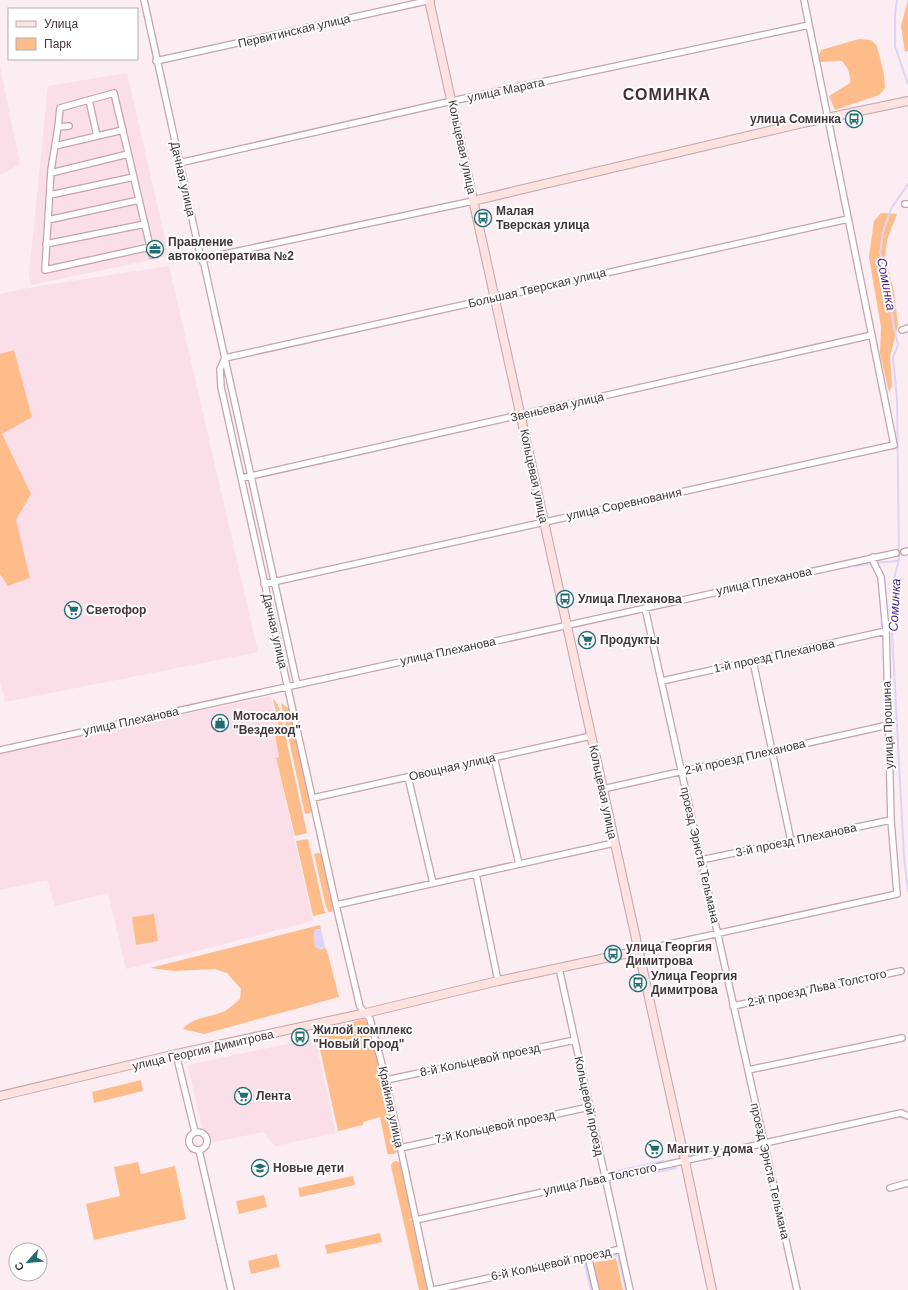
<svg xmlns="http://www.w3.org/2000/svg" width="908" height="1290" font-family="Helvetica,sans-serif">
<rect width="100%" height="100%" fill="#fbedf1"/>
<path fill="#fadfe8" d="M0,67l20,97 -20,11z
M127,73l42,183 -138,29 -2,-11 19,-188z
M169,266l89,386 -253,50 -5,-22v-386l33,-7z
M271,696l8,37 -4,2 4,22 -3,1 37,163 -187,48 -18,-76 -53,13 -8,-26 -47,10v-137z
M315,1038l21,95 -61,13 -12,-14 -53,11 -9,-19 -13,-59z"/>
<path fill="#ffbc8b" d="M908,0v51l-3,1 -4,-26z
M859,39l12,1 6,6 7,28 1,14 -6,7 -44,15 -6,-14 21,-13c1,-9 -2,-15 -8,-22l-22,1 -1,-6 2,-6z
M881,213l16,1 -10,26 -2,16 9,36 4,33 -8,32 2,29 -3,6 -9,-38 1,-27 -12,-70 5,-36z
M14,350l18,67 -30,17 29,60 -15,26 14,58 -22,8 -8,-12v-220z
M273,698l5,7 2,6 27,122 -12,3 -19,-78 3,-1 -4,-22 5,-2z
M281,703l9,6 22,101 -2,3 -5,1z
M308,839l16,71 2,3 -13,3 -17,-75z
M317,853l5,1 12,53 -3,5h-2l-3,-5 -12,-53z
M154,914l4,27 -22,4 -4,-28z
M320,925l1,5 -2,-1 -5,1 1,17 8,2 2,-2 3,7 11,43 -135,37 -21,-5c10,-13 28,-11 42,-18 5,-3 10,-8 15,-12l1,-10 -14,-16 -12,-4 -41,2 -24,-3z
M364,1019l6,7 28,125 -4,3h-6l-1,-2 -7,-35 -17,5v3l-25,6 -22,-99z
M141,1080l2,11 -49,12 -2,-11z
M395,1161l5,1 12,56 -3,1v1h3l16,70h-9l-28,-124 1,-3z
M138,1162l3,12 34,-8 11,53 -92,21 -8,-36 34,-8 -6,-29z
M353,1176l2,9 -55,12 -2,-9z
M264,1195l3,12 -28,7 -3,-13z
M380,1233l2,9 -55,12 -2,-9z
M277,1254l3,13 -29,7 -3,-13z
M616,1258l7,32h-24l-6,-27z"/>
<path fill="#dcd4f9" d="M316,929l5,1 4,17 -4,3 -6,-3 -1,-17z"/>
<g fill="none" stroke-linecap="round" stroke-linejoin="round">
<path stroke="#dcd4f9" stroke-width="2" d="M897,0l-2,14v32l13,38
M908,184l-17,25 -8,23 -3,21 6,17 7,53 5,22 -5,12 4,42 2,160 -6,24 -1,49 12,225 4,34
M875,563c8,-2 17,0 24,-3
M855,566l18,-3
M608,1173l55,-12
M609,1183v-1l67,-14
M588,1260l-4,1 7,29
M590,1260l28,-5 8,35"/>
<g stroke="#c5a3ae" stroke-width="8">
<path id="street" d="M144,0l57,259 3,5 93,420
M156,61l275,-61
M89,100l8,36
M69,126l-11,1 2,-19 54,-15 38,162
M58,127l-7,43 -6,100 105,-23
M55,146l68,-16
M179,163l273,-62 357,-76
M51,173l77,-19
M50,195l84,-18
M905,204h3
M48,220l91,-20
M46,244l99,-20
M201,259l272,-58
M902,330l6,-2
M225,358l-5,11 1,18 115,518 24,102 10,12 16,61 45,210
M225,358l623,-139
M242,478l630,-143
M904,552l4,-1
M264,584l630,-139 -90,-445
M645,608l152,682
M753,661l38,180
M662,681l224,-50
M0,750l896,-197
M494,757l25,107
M408,777l25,106
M603,789l285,-64
M313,798l278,-62
M701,860l190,-40
M476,874l22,107
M336,905l278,-62
M638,951l259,-57 -6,-74 -5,-189 -5,-54 -7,-14 -1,-6
M559,968l71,322
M733,1006l168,-35
M176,1054l19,78
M748,1070l154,-32
M386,1080l189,-40
M189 1141a9 9 0 1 1 18 0a9 9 0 1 1-18 0Z
M400,1148l189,-41
M199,1150l32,140
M890,1188l18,-5
M416,1220l485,-107 7,3
M588,1256l8,34
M434,1290l187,-41"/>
</g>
<g stroke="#c5a3ae" stroke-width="10">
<path id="secondary" d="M429,0l256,1161 27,129
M473,201l330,-78 105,-22
M0,1096l176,-42 190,-41 132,-32 140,-30"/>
</g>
<use href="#street" stroke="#fff" stroke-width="5.5"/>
<use href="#secondary" stroke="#fde2e0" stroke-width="8"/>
</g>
<defs>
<g id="bus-ring" transform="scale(0.9)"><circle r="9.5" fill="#fff" stroke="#206c73" stroke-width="1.5"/><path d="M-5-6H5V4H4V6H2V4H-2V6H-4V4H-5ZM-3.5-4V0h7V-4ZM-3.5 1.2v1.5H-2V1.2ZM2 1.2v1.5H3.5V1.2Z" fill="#206c73"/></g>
<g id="office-ring" transform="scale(0.9)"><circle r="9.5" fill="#fff" stroke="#206c73" stroke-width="1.5"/><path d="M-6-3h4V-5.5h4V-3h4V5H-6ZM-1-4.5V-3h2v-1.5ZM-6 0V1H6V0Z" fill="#206c73"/></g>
<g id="supermarket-ring" transform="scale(0.9)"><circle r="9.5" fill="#fff" stroke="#206c73" stroke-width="1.5"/><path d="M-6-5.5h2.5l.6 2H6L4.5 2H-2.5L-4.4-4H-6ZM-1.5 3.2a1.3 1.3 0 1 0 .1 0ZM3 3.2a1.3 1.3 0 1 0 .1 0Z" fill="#206c73"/></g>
<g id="shop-ring" transform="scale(0.9)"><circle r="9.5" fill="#fff" stroke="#206c73" stroke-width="1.5"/><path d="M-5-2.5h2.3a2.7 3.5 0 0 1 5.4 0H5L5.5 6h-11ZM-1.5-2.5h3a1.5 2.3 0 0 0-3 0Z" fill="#206c73"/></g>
<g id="school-ring" transform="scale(0.9)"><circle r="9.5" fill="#fff" stroke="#206c73" stroke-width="1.5"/><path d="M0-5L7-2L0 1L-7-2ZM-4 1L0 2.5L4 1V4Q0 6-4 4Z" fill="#206c73"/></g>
</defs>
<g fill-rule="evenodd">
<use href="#bus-ring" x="854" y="119"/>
<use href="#bus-ring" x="483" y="218"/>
<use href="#office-ring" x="155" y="249"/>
<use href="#bus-ring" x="565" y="599"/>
<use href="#supermarket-ring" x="73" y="610"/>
<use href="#supermarket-ring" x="587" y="640"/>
<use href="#shop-ring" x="220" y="723"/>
<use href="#bus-ring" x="613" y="954"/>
<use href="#bus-ring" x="638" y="983"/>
<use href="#bus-ring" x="300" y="1037"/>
<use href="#supermarket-ring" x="243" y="1096"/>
<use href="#supermarket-ring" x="654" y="1149"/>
<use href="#school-ring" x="260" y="1168"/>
</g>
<g text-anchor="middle" stroke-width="4" stroke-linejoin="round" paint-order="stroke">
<g font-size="12" fill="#433539" stroke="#fff">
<text transform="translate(294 31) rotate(-13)" y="4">Первитинская улица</text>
<text transform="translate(506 90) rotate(-12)" y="4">улица Марата</text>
<text transform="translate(462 147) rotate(78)" y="4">Кольцевая улица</text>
<text transform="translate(183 179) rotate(77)" y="4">Дачная улица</text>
<text transform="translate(537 288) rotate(-13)" y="4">Большая Тверская улица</text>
<text transform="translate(557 407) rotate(-13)" y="4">Звеньевая улица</text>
<text transform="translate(534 476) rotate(78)" y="4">Кольцевая улица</text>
<text transform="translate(624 504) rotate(-12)" y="4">улица Соревнования</text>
<text transform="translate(764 581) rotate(-12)" y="4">улица Плеханова</text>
<text transform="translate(275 631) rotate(77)" y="4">Дачная улица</text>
<text transform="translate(448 651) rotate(-12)" y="4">улица Плеханова</text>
<text transform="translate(774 656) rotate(-12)" y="4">1-й проезд Плеханова</text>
<text transform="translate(131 721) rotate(-12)" y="4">улица Плеханова</text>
<text transform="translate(888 725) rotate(-92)" y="4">улица Прошина</text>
<text transform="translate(745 757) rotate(-13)" y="4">2-й проезд Плеханова</text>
<text transform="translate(452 767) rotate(-13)" y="4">Овощная улица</text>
<text transform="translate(603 792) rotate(78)" y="4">Кольцевая улица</text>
<text transform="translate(796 840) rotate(-12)" y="4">3-й проезд Плеханова</text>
<text transform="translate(700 855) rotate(77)" y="4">проезд Эрнста Тельмана</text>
<text transform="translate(817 988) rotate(-12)" y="4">2-й проезд Льва Толстого</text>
<text transform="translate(203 1050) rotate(-13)" y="4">улица Георгия Димитрова</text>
<text transform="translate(480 1060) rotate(-12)" y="4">8-й Кольцевой проезд</text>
<text transform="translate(589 1106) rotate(78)" y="4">Кольцевой проезд</text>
<text transform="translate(391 1107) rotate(78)" y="4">Крайняя улица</text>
<text transform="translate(495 1127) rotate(-12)" y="4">7-й Кольцевой проезд</text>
<text transform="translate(770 1171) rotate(77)" y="4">проезд Эрнста Тельмана</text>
<text transform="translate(600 1179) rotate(-12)" y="4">улица Льва Толстого</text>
<text transform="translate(551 1264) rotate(-12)" y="4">6-й Кольцевой проезд</text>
</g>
<g font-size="12" font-weight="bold" fill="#433539" stroke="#fff" text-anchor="start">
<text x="841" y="123" text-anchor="end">улица Соминка</text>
<text x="496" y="215">Малая<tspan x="496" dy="14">Тверская улица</tspan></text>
<text x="168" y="246">Правление<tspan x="168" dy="14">автокооператива №2</tspan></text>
<text x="578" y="603">Улица Плеханова</text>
<text x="86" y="614">Светофор</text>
<text x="600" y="644">Продукты</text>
<text x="233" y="720">Мотосалон<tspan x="233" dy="14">"Вездеход"</tspan></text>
<text x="626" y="951">улица Георгия<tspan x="626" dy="14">Димитрова</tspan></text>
<text x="651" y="980">Улица Георгия<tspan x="651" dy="14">Димитрова</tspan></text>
<text x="313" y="1034">Жилой комплекс<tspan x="313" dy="14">"Новый Город"</tspan></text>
<text x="256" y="1100">Лента</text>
<text x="667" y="1153">Магнит у дома</text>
<text x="273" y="1172">Новые дети</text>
</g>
<g font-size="13" font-style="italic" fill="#471e85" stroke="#fff">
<text transform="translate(887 284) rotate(79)" y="5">Соминка</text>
<text transform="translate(894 605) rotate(-87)" y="5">Соминка</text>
</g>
<g font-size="16" font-weight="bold" letter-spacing="1" fill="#482d37" stroke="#fff">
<text x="667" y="100">СОМИНКА</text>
</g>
</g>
<rect x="8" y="8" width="130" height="52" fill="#ffffff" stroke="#b4aeb0"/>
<rect x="16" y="21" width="20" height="6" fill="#fde2e0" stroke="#b4aeb0"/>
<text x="44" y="28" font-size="12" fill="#433539">Улица</text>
<rect x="16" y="38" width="20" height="12" fill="#ffbc8b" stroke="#b4aeb0"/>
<text x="44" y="48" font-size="12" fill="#433539">Парк</text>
<g transform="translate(28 1262) rotate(243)"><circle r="19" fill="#ffffff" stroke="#b4aeb0"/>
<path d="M0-3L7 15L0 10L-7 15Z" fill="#206c73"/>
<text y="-6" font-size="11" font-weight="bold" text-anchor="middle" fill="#433539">С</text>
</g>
</svg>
